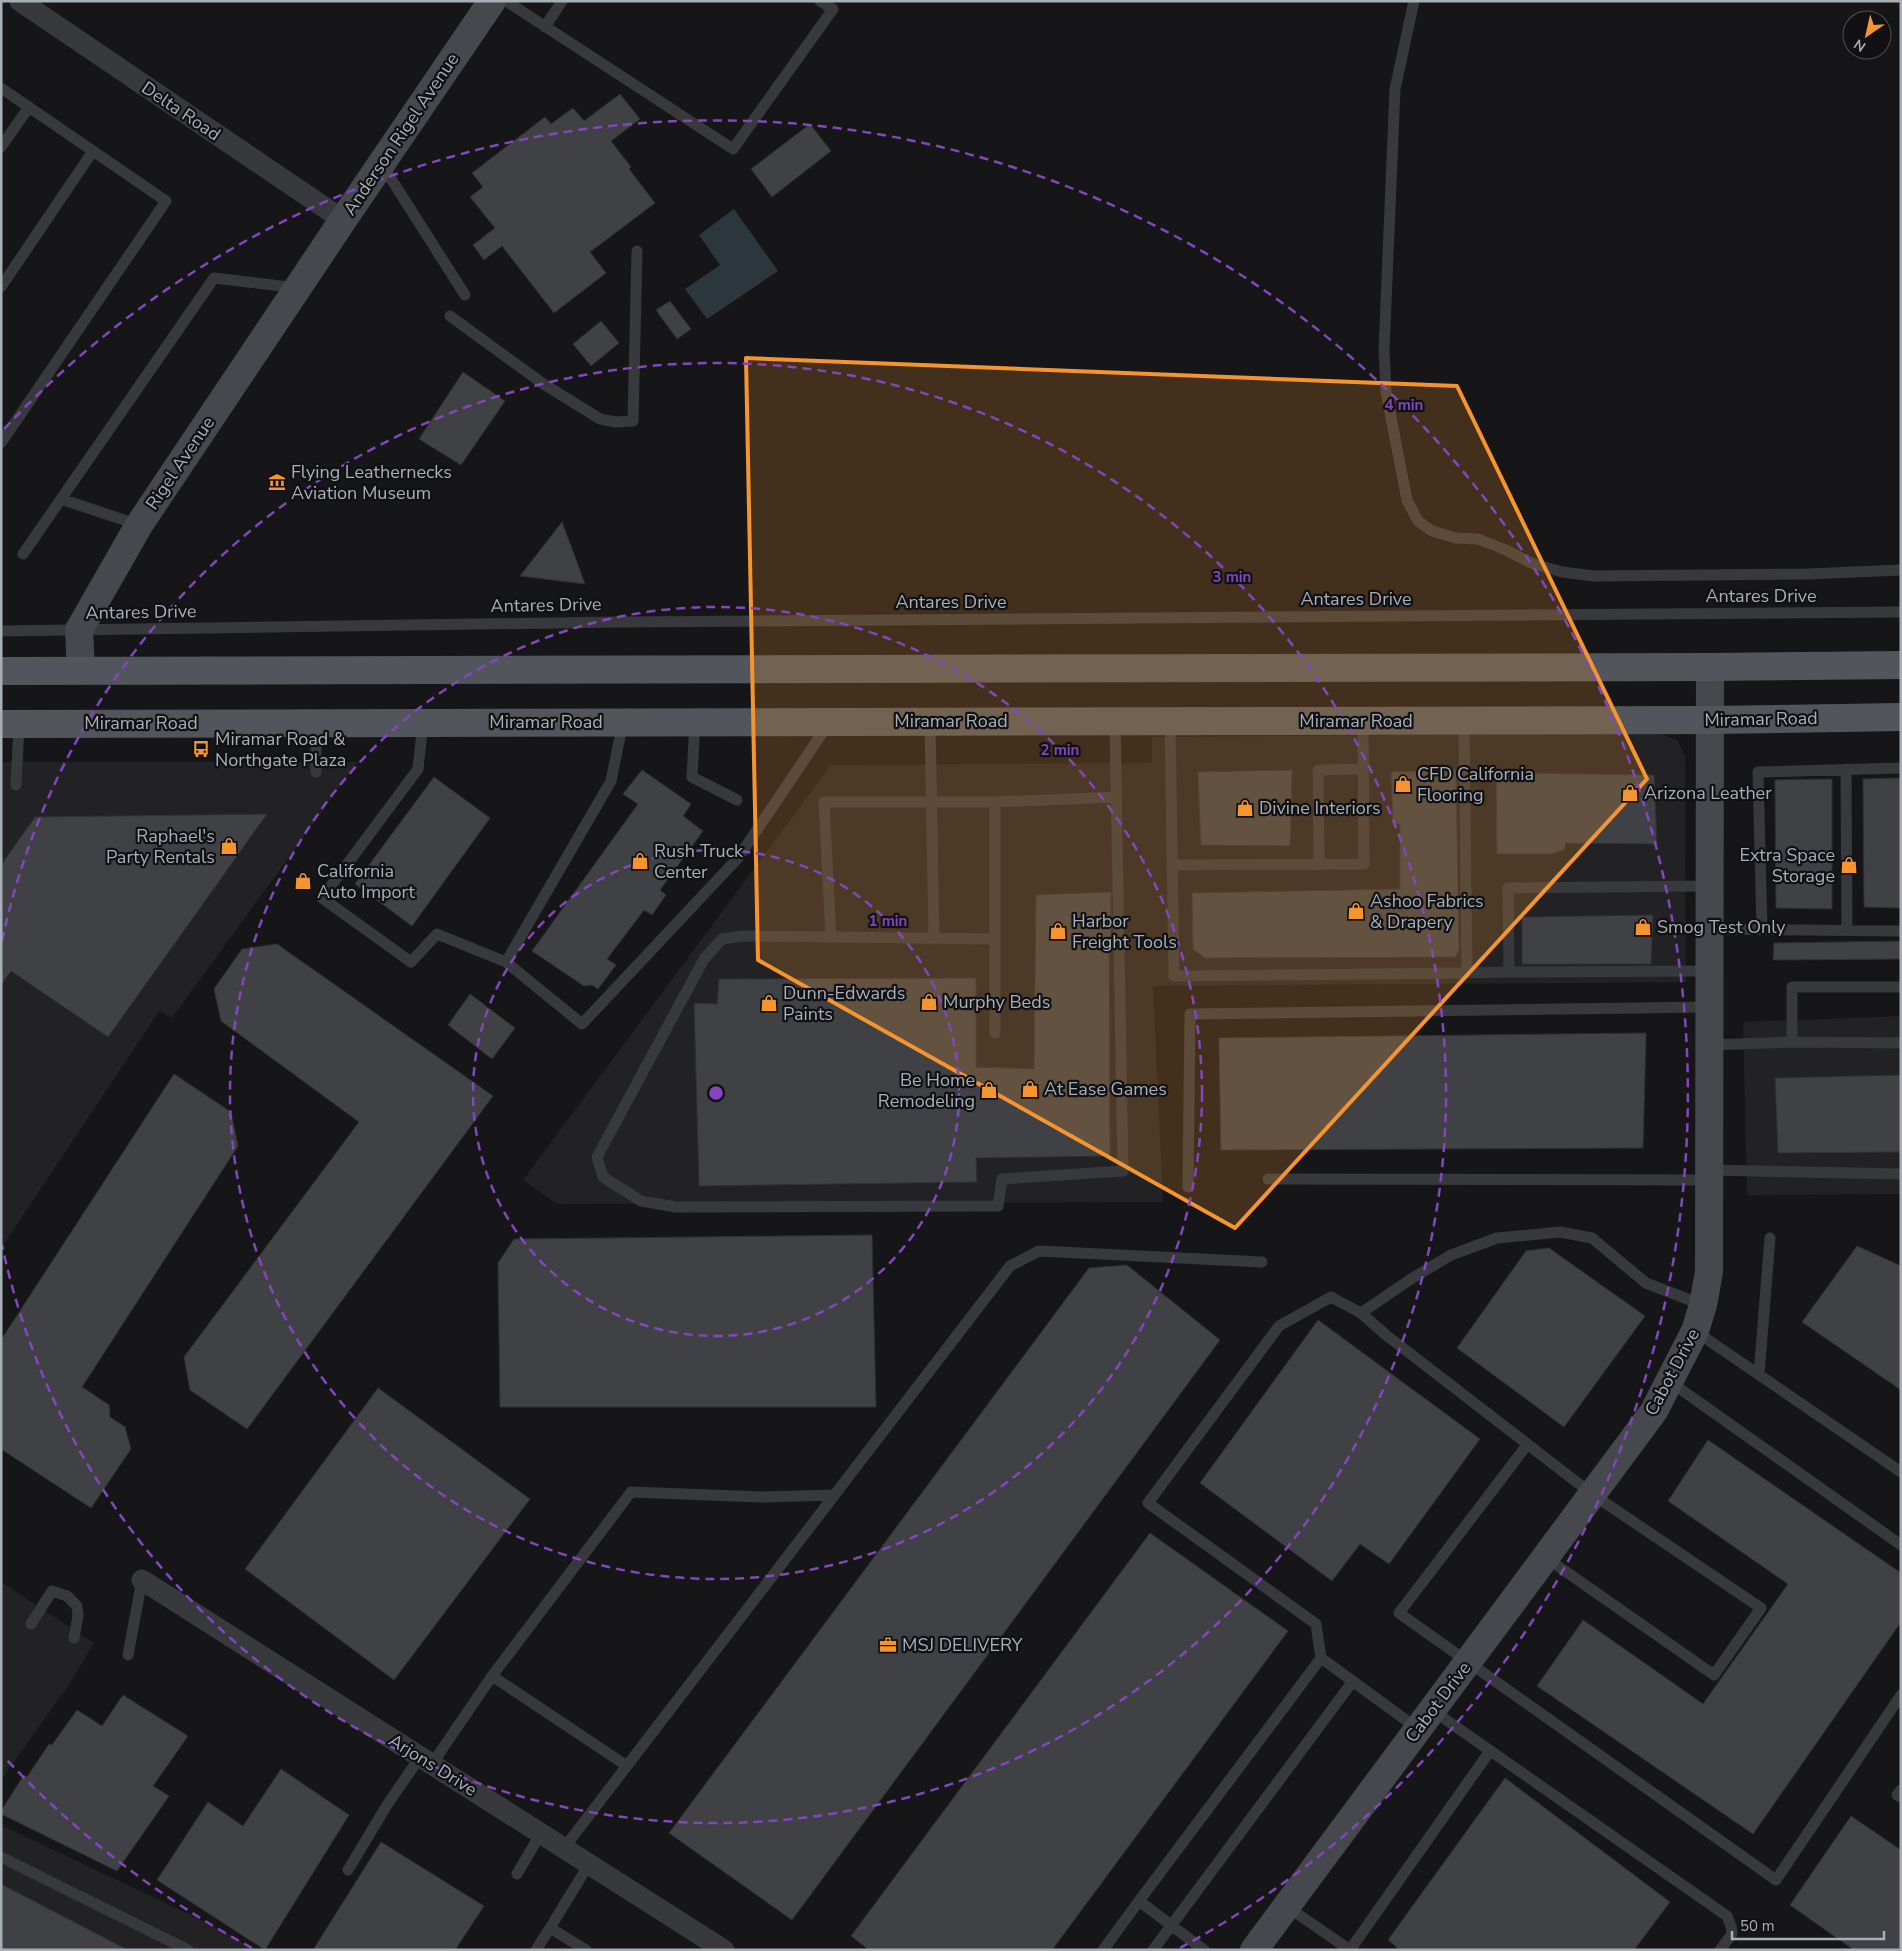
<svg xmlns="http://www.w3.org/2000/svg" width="1902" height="1951" font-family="'Nunito Sans',sans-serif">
<rect width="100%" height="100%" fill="#161618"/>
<path fill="#222225" d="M1658,733l19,7 8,15 1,227 -533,4 10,216 -606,2 -34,-24 308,-415 321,-2v-26z
M1,762h357l-186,256 -13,-7 -158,237z
M1901,1016v178l-154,1 -4,-173z
M1,1582l93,61 -26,43 -67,94z
M1,1825l196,93 60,32h-256z"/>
<path fill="#2b373c" d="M734,209l44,62 -71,48 -22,-30 35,-24 -21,-30z"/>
<path fill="#404145" stroke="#303034" d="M620,94l20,25 -29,22 20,26 -2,2 26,34 -65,49 16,21 -52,40 -52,-67 -18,14 -11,-15 22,-17 -25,-31 13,-10 -11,-14 73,-56 6,7 22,-16 11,13z
M810,124l21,27 -59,46 -21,-28z
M670,301l21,28 -14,10 -21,-29z
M601,321l18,22 -28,23 -18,-22z
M463,372l42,29 -44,64 -42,-26z
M562,522l23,62 -65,-8z
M642,770l49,34 -8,12 20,15 -43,59 6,5 -14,20 -8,-5 -37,49 9,6 -18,24 -6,-4 -8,1 -52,-35 106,-147 -15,-10z
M1292,770l-2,76 -89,-1 -3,-73z
M1456,770l3,180 -4,7 -250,1 -12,-9 -1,-56 208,-4v-65l-7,-1 -2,-51z
M1496,773l158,2 3,69 -91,-1 -2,7 -13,4h-54z
M434,777l56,41 -78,108 -57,-42z
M1901,778v130l-37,-1 -1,-128z
M1832,779v130l-56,-1 -1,-128z
M267,814l-159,223 -97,-66 -10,14v-120l34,-48z
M1111,892v50h-2l1,214 -134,2 1,24 -278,4 -5,-183 23,1 2,-25 257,-1v89l58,2 2,-174z
M1653,915l-2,49h-129v-47z
M1901,941v18l-128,1 1,-17z
M277,944l216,152 -246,333 -57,-39 -6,-33 175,-235 -138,-101 -7,-32 28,-40z
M470,994l45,34 -23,31 -44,-34z
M1646,1033l-3,115 -422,2 -2,-112z
M174,1074l57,38 7,34 -156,241 27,18 1,12 15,10 6,22 -40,59 -90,-59v-109z
M1901,1075v77l-123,1 -3,-75z
M872,1235l4,172h-376l-2,-144 16,-24z
M1857,1246l44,20v124l-99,-68z
M1549,1248l96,68 -81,111 -107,-79 69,-97z
M1127,1265l93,75 -428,580 -123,-87 420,-565z
M1318,1320l162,119 -91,125 -29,-20 -28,37 -132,-98z
M378,1388l152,111 -136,181 -149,-111z
M1708,1440l193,133v49l-148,212 -216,-148 46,-66 120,84 85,-120 -120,-83z
M1150,1533l138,98 -236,319h-183l-18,-14z
M123,1695l65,41 -35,50 16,10 -52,75 -116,-57v-3l23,-36 3,2 22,-33 3,1 25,-35 25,16z
M281,1769l68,46 -84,135 -108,-70 51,-78 35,24z
M1505,1778l165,124 -36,48h-234l-12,-10z
M1851,1816l50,34v100h-47l-64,-45z
M381,1842l103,64 -29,44h-142z
M1,1884l127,66h-127z"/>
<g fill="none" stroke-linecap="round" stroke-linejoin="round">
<path stroke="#37393d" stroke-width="11" d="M506,1l227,148 100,-140 -13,-8
M1414,1l-19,88 -11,261 2,42 21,108 11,21 14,10 24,7 22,1 28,11 25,13 31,9 32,4 214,-2 93,-4
M545,27l17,-26
M1,88l165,113 -165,242
M1,147l28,-40
M381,163l84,132
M1,287l92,-136
M450,316l92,67 58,36 16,3 17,-1 4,-170
M61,499l78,26
M23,554l191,-276 83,10
M1,631l620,-9 1280,-10
M930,721l4,218
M1170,721l4,255 293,-3 -3,-252
M423,722l-5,47 -96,129 89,64 26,-28 69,28
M623,722l-12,59 -105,181 76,62 156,-166 91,-135
M695,722l-3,55 45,23
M1846,769l1,161
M316,772v-50
M16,785l3,-61
M1172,865l192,-1 -1,-143
M1319,865l-1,-95 45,-1
M1709,929l192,2
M1762,930l-4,-158 143,-4
M831,937l-7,-135h171l122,-5
M995,939l-251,-3 -22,3 -18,20 -107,198 6,20 38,24 35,6 322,-1 4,-27 121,-8 -8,-450
M1709,971l-200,1 -1,-84 202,-2
M1467,973l42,-1
M1901,987h-109v55l109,1
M995,1033v-231
M1709,1045l83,-3
M1709,1170l192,4
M1268,1179l441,1
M1188,1187l2,-173 519,-7
M1361,1313l50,-34 40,-24 46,-17 63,-6 32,6 54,45 57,22
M1695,1331l206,141
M1759,1374l11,-136
M1669,1381l232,164
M1527,1445l-128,168 377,267 125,-185
M31,1624l21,-33 15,5 10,10 1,10 -4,22
M128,1655l14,-75
M1321,1658l-5,-34 -168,-121 131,-177 52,-29 30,16 25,22 206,159 169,114 -47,67 -169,-118
M492,1676l135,90
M1432,1710l295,206 4,10 1,8 -12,16
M432,1764l60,-88 139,-184 131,5 72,-2
M1901,1790l-4,5 4,2
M564,1848l446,-582 29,-15 223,11
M1,1857l187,93
M348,1870l39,-65 33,-48
M517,1874l24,-41
M1286,1906l64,44
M536,1950l14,-22
M586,1950l-36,-22 39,-64
M1103,1950l36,-49
M1153,1950l200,-269
M1204,1950l-65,-49 182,-243 97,71
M1350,1950l140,-199"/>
<path stroke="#37393d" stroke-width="21" d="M20,1l323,219
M142,1580l582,370"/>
<path stroke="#45484d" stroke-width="28" d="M81,670l-2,-40 60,-105 204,-305 149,-219
M1254,1950l400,-539 41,-80 8,-26 6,-33 1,-605"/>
<path stroke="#52565c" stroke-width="28" d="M1,671l1709,-4 191,-2
M1,724l1709,-4 191,-3"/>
</g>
<path fill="#f6942f" fill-opacity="0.2" stroke="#f6942f" stroke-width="4" stroke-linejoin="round" d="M746,358l711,28 190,393 -412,449 -477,-268z"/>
<g fill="none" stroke="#8446be" stroke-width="2.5" stroke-dasharray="9 6">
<circle cx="716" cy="1093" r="243"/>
<circle cx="716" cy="1093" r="486"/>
<path d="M2 941A730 730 0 1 1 2 1245"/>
<path d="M252 1948A973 973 0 0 1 4 1757M4 429A973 973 0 1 1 1180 1948"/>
</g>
<defs>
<g id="museum-bare" transform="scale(1.35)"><path d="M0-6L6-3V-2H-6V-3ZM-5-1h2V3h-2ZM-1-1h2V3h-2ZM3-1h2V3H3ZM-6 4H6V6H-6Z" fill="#f6942f" stroke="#111113" stroke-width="2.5" paint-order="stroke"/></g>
<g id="bus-bare" transform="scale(1.35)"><path d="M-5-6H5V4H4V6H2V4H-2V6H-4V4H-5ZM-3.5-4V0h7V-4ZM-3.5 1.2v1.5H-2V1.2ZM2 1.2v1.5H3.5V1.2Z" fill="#f6942f" stroke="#111113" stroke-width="2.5" paint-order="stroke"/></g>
<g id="shop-bare" transform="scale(1.35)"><path d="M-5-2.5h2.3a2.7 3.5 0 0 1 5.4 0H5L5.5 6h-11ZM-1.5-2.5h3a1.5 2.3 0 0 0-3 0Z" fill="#f6942f" stroke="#111113" stroke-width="2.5" paint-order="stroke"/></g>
<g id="office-bare" transform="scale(1.35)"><path d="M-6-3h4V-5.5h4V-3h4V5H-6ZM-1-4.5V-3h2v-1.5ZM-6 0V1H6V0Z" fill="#f6942f" stroke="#111113" stroke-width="2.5" paint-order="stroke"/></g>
</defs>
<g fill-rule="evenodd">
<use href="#museum-bare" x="277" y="482"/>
<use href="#bus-bare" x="201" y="749"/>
<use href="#shop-bare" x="1403" y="784"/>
<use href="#shop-bare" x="1630" y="793"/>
<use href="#shop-bare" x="1245" y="808"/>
<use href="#shop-bare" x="229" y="846"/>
<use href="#shop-bare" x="640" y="861"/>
<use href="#shop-bare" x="1849" y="865"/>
<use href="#shop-bare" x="303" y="881"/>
<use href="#shop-bare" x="1356" y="911"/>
<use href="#shop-bare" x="1643" y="927"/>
<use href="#shop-bare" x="1058" y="931"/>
<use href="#shop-bare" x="929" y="1002"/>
<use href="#shop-bare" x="769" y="1003"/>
<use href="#shop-bare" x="1030" y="1089"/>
<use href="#shop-bare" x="989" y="1090"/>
<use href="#office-bare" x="888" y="1645"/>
</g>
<g text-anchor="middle" stroke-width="4.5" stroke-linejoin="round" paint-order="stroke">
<g font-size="18" fill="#a7afb8" stroke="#111113">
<text transform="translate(181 111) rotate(34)" y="6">Delta Road</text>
<text transform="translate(401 134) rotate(-56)" y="6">Anderson Rigel Avenue</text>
<text transform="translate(180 463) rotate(-56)" y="6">Rigel Avenue</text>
<text x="1761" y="602">Antares Drive</text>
<text x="1356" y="605">Antares Drive</text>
<text x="951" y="608">Antares Drive</text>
<text transform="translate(546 605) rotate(-1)" y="6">Antares Drive</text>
<text transform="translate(141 612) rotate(-1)" y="6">Antares Drive</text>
<text transform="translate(1761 719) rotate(-1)" y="6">Miramar Road</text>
<text x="951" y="727">Miramar Road</text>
<text x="1356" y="727">Miramar Road</text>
<text x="546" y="728">Miramar Road</text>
<text x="141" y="729">Miramar Road</text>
<text transform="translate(1672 1372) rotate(-62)" y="6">Cabot Drive</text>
<text transform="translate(1438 1702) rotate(-53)" y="6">Cabot Drive</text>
<text transform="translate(433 1765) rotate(32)" y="6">Arjons Drive</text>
</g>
<g font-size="18" fill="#a7afb8" stroke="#111113" text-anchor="start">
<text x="291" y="478">Flying Leathernecks<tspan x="291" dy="21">Aviation Museum</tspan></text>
<text x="215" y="745">Miramar Road &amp;<tspan x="215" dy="21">Northgate Plaza</tspan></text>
<text x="1417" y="780">CFD California<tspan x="1417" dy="21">Flooring</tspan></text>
<text x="1644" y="799">Arizona Leather</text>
<text x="1259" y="814">Divine Interiors</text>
<text x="215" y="842" text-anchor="end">Raphael's<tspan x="215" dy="21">Party Rentals</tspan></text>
<text x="654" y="857">Rush Truck<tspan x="654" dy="21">Center</tspan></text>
<text x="1835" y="861" text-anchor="end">Extra Space<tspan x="1835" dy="21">Storage</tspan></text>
<text x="317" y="877">California<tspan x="317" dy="21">Auto Import</tspan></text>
<text x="1370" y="907">Ashoo Fabrics<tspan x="1370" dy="21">&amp; Drapery</tspan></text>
<text x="1072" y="927">Harbor<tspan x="1072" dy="21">Freight Tools</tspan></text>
<text x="1657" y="933">Smog Test Only</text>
<text x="783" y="999">Dunn-Edwards<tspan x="783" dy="21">Paints</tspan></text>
<text x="943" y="1008">Murphy Beds</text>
<text x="975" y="1086" text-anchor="end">Be Home<tspan x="975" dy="21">Remodeling</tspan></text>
<text x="1044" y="1095">At Ease Games</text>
<text x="902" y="1651">MSJ DELIVERY</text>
</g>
</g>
<circle cx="716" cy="1093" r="8" fill="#8446be" stroke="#111113" stroke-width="2.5"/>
<g font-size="15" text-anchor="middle" font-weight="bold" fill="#8446be" stroke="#111113" stroke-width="4.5" stroke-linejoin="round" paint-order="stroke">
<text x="1404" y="410">4 min</text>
<text x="1232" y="582">3 min</text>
<text x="1060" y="755">2 min</text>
<text x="888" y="926">1 min</text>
</g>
<rect width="1902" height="1951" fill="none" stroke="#a7afb8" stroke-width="5"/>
<g transform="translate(1867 35) rotate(214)"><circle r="24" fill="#111113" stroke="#4d5055"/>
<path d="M0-4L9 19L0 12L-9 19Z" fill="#f6942f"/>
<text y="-8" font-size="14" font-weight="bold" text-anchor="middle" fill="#a7afb8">N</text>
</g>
<path d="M1732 1931v8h152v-8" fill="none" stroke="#a7afb8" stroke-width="2.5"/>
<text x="1740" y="1931" font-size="15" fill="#a7afb8" stroke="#111113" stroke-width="4" paint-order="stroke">50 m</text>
</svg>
